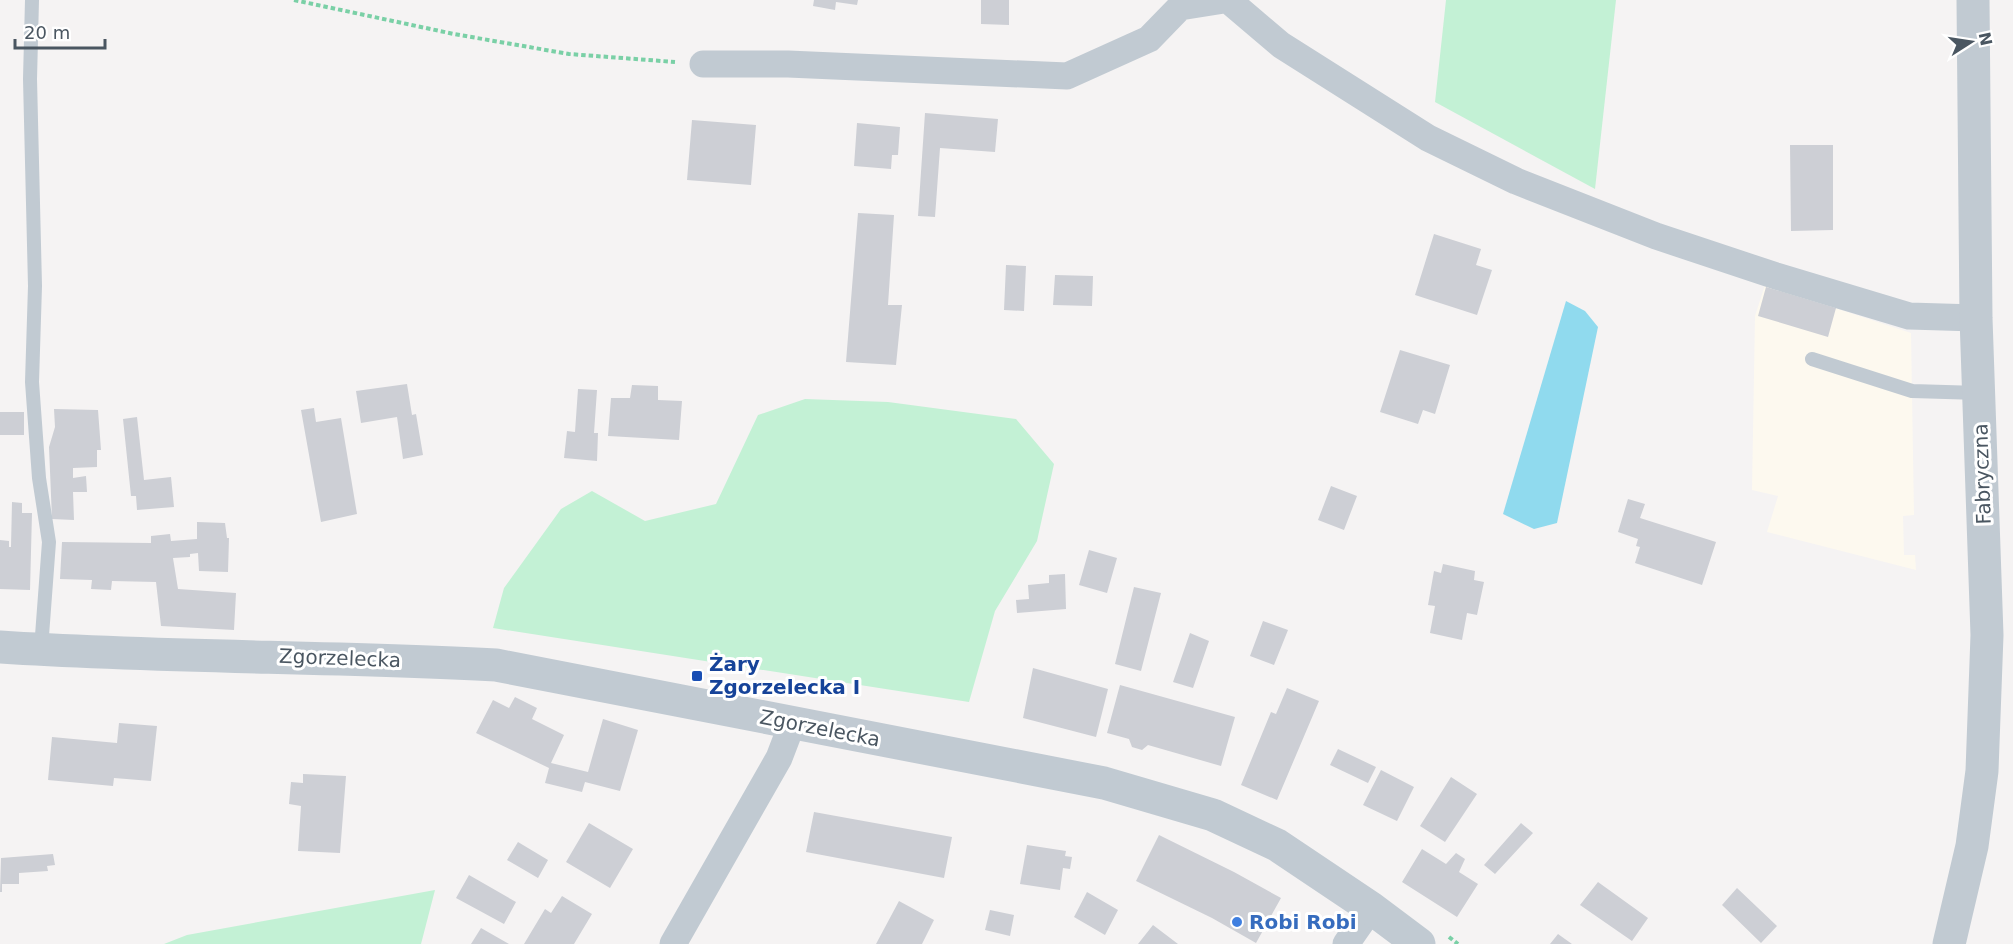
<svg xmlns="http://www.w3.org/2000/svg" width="2013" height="944" font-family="'DejaVu Sans',sans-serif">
<rect width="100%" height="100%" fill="#f5f3f3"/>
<path fill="#fdf9ef" d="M1765,285l146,48 3,182 -11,1 1,39h11l1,15 -149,-38 11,-36 -26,-6 3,-174z"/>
<path fill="#c3f1d5" d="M1446,0h170l-21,189 -160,-87z
M805,399l83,3 128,17 38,45 -17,77 -42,70 -26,91 -476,-74 11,-40 57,-79 31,-18 53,30 71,-17 42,-89z
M435,890l-14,54h-257l23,-9z"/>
<path fill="#90daee" d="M1566,301l19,10 13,16 -41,196 -23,6 -31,-15z"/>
<path fill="#cdcfd5" d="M814,0h44l-1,5 -21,-3 -1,8 -22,-4z
M981,0h28v25l-28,-1z
M925,113l73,6 -3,33 -55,-4 -5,69 -17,-1z
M692,120l64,5 -5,60 -64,-5z
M857,123l43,4 -2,28h-6l-1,14 -37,-3z
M1790,145h43v85l-42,1z
M858,213l36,2 -6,90h14l-6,60 -50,-3z
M1434,234l47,15 -5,16 16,5 -15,45 -62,-20z
M1006,265l20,1 -2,45 -20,-1z
M1055,275l38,1 -1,30 -39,-1z
M1766,287l70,21 -8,29 -70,-21z
M1400,350l50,15 -15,49 -12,-4 -5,14 -38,-12z
M407,384l5,31 4,-1 7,41 -20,4 -6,-42 -36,6 -5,-32z
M632,385l26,1v14l24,1 -3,39 -71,-4 3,-38h19z
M578,389l19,1 -3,43h4l-1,28 -33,-3 3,-27 8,1z
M314,408l2,14 25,-4 16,96 -36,8 -20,-112z
M54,409l44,1 3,40h-4v17l-24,1v10l13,-2 1,16h-14l1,28 -22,-1 -3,-72 6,-20z
M0,412h24v23h-24z
M137,417l7,63 27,-3 3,30 -37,3 -1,-14h-5l-8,-77z
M1331,486l26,10 -13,34 -26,-10z
M1628,499l17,5 -5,14 76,24 -14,43 -67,-22 5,-16 -4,-1 2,-7 -20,-7z
M12,502l10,1v10h10l-2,77 -30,-1v-49l9,1v6h2z
M197,522l28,1 2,15h2l-1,34 -29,-1 -1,-18 -8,1v3l-17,1 5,31 58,4 -2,37 -73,-4 -5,-44 -44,-1 -1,9 -20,-1 1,-9 -32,-1 2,-37 89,1v-7l19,-2 1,7 26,-2z
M1089,550l28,8 -10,35 -28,-8z
M1443,564l32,7 -1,9 10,2 -7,33 -10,-2 -5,27 -32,-7 5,-27 -7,-1 6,-34 7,2z
M1065,574l1,35 -49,4 -1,-13 13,-1 -1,-14 21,-2v-8z
M1134,587l27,6 -20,78 -26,-7z
M1263,621l25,9 -14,35 -24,-9z
M1190,633l19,8 -16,47 -20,-6z
M1033,668l75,21 -12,48 -73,-19z
M1120,685l115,32 -14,49 -73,-21 -6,5 -10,-3 -3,-8 -22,-6z
M1287,688l32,13 -42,99 -36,-15 30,-73 5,2z
M515,697l22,11 -5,11 32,16 -13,28 37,9 15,-53 35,11 -18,61 -35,-9 -3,10 -37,-9 4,-15 -73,-35 17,-33 16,8z
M119,723l38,3 -6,55 -37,-3 -1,8 -65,-6 4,-43 65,6z
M1338,749l38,18 -8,16 -38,-18z
M1381,770l33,17 -17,34 -34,-16z
M303,774l43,2 -6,77 -42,-2 3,-45 -12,-2 2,-22 12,1z
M1451,777l26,17 -32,48 -25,-16z
M814,812l138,25 -8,41 -138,-26z
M589,823l44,26 -23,39 -44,-26z
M1521,823l12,10 -38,41 -11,-9z
M1159,835l75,37 47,26 -25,45 -44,-25 -76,-37z
M518,842l30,18 -10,18 -31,-18z
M1027,845l39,6 -1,5 7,1 -2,12 -7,-1 -3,22 -40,-6z
M1422,849l24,15 10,-11 9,6 -6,13 19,12 -21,33 -55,-35z
M53,854l2,11 -8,1 1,5 -29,2v11h-17v8h-2l1,-34z
M469,875l47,27 -12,22 -48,-26z
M1598,882l50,36 -16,23 -52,-36z
M1737,888l40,38 -16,17 -39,-38z
M1087,892l31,18 -13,25 -31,-18z
M562,896l30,18 -18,30h-50l21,-35 6,4z
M899,901l35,19 -12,24h-46z
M990,910l24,5 -4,21 -25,-6z
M1153,925l25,19h-40z
M481,928l28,16h-38z
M1558,934l14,10h-22z"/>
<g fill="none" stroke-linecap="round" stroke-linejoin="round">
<path stroke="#7ad0a6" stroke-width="4" stroke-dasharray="4.5 3" stroke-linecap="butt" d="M294,0l160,34 115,20 106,8
M1449,937l9,7"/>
<path stroke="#c1cad2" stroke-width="14" d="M32,0l-2,79 5,207 -3,96 7,96 10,64 -8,107
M1812,359l100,32 67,2"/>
<path stroke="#c1cad2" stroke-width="27" d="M1228,0l53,45 147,93 88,43 140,55 120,40 133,40 67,2
M703,64h85l279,12 82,-37 31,-32 44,-7
M673,944l106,-186 13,-34
M1346,944l25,-36"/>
<path stroke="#c1cad2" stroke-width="33" d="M0,647c165,11 331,9 496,18l608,118 109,32 64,30 94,63 48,36
M1949,944l23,-98 10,-75 5,-136 -11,-317 -3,-318"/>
</g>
<rect fill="#1a4fb4" stroke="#fff" stroke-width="2" x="691" y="670" width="12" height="12" rx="3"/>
<circle fill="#3f7fe0" stroke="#fff" stroke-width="2" cx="1237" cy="922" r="6"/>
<g text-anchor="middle" stroke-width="6" stroke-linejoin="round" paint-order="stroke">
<g font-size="20" fill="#4a5661" stroke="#fff">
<text transform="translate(1982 474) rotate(-92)" y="7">Fabryczna</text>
<text transform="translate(340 658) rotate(2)" y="7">Zgorzelecka</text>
<text transform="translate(820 728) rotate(11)" y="7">Zgorzelecka</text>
</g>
<g font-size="20" font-weight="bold" fill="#164399" stroke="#fff" text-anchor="start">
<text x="709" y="671">Żary<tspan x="709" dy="23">Zgorzelecka I</tspan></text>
</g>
<g font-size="20" font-weight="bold" fill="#366cbe" stroke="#fff" text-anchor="start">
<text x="1249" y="929">Robi Robi</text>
</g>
</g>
<g transform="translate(1971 42) rotate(78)" stroke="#ffffff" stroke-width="4.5" paint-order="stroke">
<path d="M0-4.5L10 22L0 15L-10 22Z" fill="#4a5661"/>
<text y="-9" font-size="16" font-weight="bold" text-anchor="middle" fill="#4a5661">N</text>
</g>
<path d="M15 39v9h90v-9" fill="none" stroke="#4a5661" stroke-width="3"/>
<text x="24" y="39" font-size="18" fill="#4a5661" stroke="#ffffff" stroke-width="4.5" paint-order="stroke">20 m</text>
</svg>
